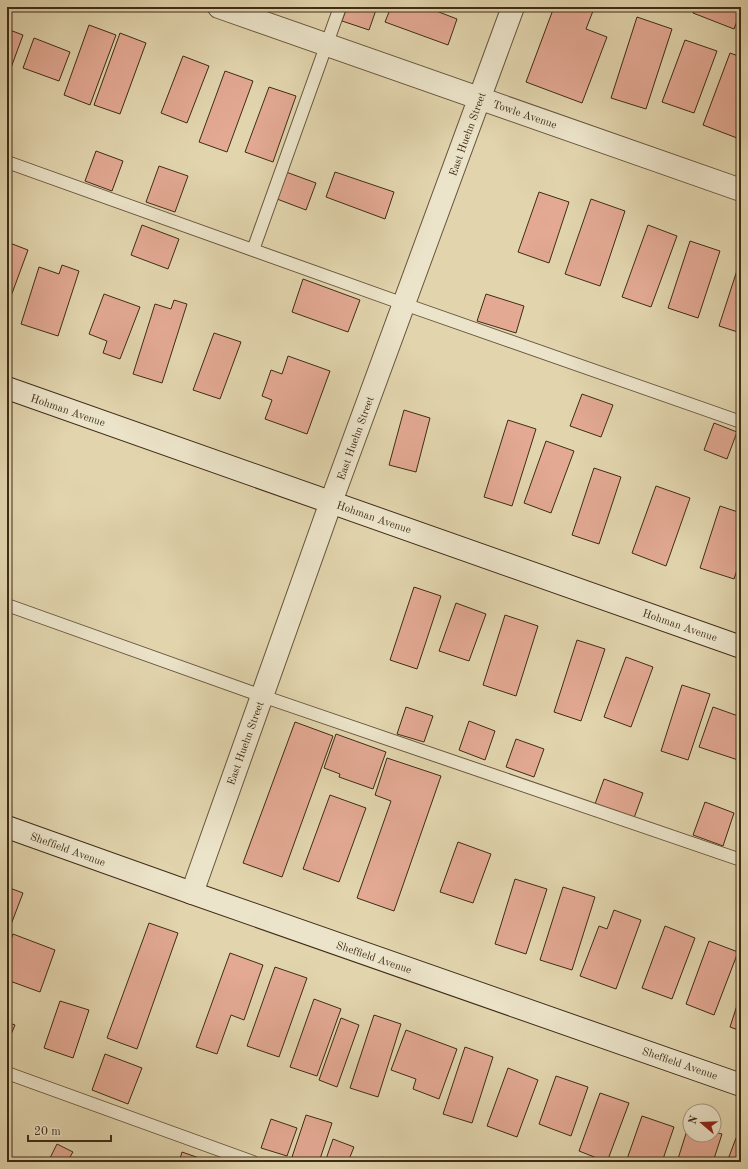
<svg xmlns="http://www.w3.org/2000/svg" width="748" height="1169" font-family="'Old Standard TT',serif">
<rect width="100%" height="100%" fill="#e2d5ae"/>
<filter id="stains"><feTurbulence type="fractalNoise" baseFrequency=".005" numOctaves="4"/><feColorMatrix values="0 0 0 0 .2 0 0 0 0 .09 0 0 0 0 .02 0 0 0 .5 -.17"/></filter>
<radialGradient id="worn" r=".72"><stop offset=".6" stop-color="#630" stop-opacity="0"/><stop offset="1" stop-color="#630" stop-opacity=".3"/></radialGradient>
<path fill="#e3a993" stroke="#3e2c16" d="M347,7h30l-8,23 -27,-9z
M391,7h35l31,12 -9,26 -63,-23z
M554,7h27l12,4 -7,18 21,8 -25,66 -56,-21z
M695,7h46v4l-7,18 -41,-16z
M637,17l35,12 -26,80 -35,-11z
M89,25l27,10 -26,70 -26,-10z
M7,29l16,6 -15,41h-1z
M120,33l26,10 -26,71 -26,-9z
M34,38l36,14 -11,29 -36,-13z
M685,40l32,11 -23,62 -32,-11z
M730,53l11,4v69l-4,12 -34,-13z
M183,56l26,10 -22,57 -26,-10z
M225,71l28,10 -26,71 -28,-10z
M269,87l27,9 -23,66 -28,-10z
M96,151l27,10 -11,30 -27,-10z
M159,166l29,10 -13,36 -29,-10z
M286,172l30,11 -10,27 -29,-11z
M335,172l59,20 -9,27 -59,-22z
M539,192l30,10 -20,61 -31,-11z
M591,199l34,12 -25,75 -35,-12z
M142,225l37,14 -11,30 -37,-14z
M648,225l29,11 -26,71 -29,-10z
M690,241l30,10 -22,67 -30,-10z
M7,242l21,8 -21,57z
M741,258v75l-22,-7z
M62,265l17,6 -21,65 -37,-12 18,-57 20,7z
M303,279l57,21 -12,32 -56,-20z
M104,294l36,13 -20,52 -17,-6 4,-12 -18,-7z
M486,294l38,12 -8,27 -39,-12z
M174,300l13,4 -25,79 -29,-9 22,-70 16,5z
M214,333l27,9 -21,57 -27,-9z
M288,356l42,15 -23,63 -42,-15 7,-19 -10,-4 9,-26 11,4z
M582,394l31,11 -12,32 -31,-11z
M404,410l26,8 -14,54 -27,-7z
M508,420l28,9 -24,77 -28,-9z
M714,423l23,9 -10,27 -23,-9z
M546,441l28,10 -23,62 -27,-10z
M594,468l27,9 -22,67 -27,-9z
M656,486l34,12 -24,68 -34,-13z
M720,506l21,7v45l-7,21 -34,-11z
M414,587l27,9 -24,73 -27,-9z
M456,603l30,11 -17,47 -30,-10z
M505,615l33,11 -22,70 -33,-11z
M577,640l28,9 -24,72 -27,-9z
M626,657l27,10 -22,60 -27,-10z
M682,685l28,9 -22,66 -27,-9z
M406,707l27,9 -9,26 -27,-8z
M713,707l28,10v44l-42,-14z
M469,721l26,10 -10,29 -26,-10z
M295,722l38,14 -51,141 -39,-14z
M336,734l50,18 -13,37 -34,-12 1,-3 -16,-6z
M516,739l28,10 -10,28 -28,-10z
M387,758l54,18 -47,135 -37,-13 34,-97 -16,-6z
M604,779l39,14 -9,25 -39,-14z
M330,795l36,13 -27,74 -36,-13z
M705,802l29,11 -11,33 -30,-11z
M458,842l33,12 -18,49 -33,-11z
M515,879l32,10 -21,65 -31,-10z
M7,887l16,6 -16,42z
M563,887l32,10 -23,73 -32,-10z
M614,910l27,10 -25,69 -36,-13 19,-50 8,3z
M149,923l29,10 -41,116 -30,-11z
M665,926l30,12 -23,61 -30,-11z
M13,934l42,16 -15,42 -33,-12v-29z
M709,941l29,11 -24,63 -28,-11z
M230,953l33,12 -19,55 -13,-5 -14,39 -21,-7z
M275,967l32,11 -28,79 -32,-11z
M741,993v38l-11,-4z
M314,999l27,10 -24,67 -27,-9z
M60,1001l29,9 -16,48 -29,-10z
M374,1015l27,9 -23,73 -28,-9z
M341,1018l18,7 -22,62 -18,-7z
M7,1022l8,3 -8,19z
M406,1030l51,19 -18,50 -26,-10 3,-10 -25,-9z
M465,1047l28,10 -21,66 -29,-9z
M105,1054l37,14 -14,36 -36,-14z
M508,1068l30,12 -21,57 -30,-11z
M556,1076l32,11 -17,49 -32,-12z
M600,1093l29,10 -22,59 -28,-11z
M306,1115l26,8 -13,39h-13l-14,-5z
M642,1116l32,11 -12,35h-36z
M271,1119l26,9 -10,28 -26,-8z
M689,1124l1,11h24v-3l8,2 -9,28h-36z
M736,1138l5,2v22h-14z
M333,1139l21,8 -6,15h-23z
M57,1144l16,8 -6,10h-19z
M182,1152l20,7 -1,3h-22z
M382,1157l15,5h-17z"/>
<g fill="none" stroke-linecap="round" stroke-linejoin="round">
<g stroke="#67563c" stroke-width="14">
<path id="lane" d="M7,162l397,142 337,118
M253,250l87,-243
M7,605l255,91 479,164
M7,1073l246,89"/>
</g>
<g stroke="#67563c" stroke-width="24">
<path id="street" d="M219,7l522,183
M192,893l139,-391 182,-495"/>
</g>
<g stroke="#3e2c16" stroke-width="24">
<path id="secondary" d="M7,388l734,259
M7,827l185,66 549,192"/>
</g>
<use href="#lane" stroke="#ece4ca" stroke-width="12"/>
<use href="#street" stroke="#ece4ca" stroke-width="22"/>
<use href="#secondary" stroke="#ece4ca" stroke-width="22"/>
</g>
<g text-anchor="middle" stroke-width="4" stroke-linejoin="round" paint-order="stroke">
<g font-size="11" fill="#3e2c16" stroke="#ece4ca">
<text transform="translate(525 114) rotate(19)" y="4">Towle Avenue</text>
<text transform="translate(467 134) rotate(-70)" y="4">East Huehn Street</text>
<text transform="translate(68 410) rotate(19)" y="4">Hohman Avenue</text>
<text transform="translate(355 438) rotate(-70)" y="4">East Huehn Street</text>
<text transform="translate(374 517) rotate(19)" y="4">Hohman Avenue</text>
<text transform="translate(680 625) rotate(19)" y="4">Hohman Avenue</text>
<text transform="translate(245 743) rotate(-70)" y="4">East Huehn Street</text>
<text transform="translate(68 849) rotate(20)" y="4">Sheffield Avenue</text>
<text transform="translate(374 957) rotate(19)" y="4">Sheffield Avenue</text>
<text transform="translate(680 1063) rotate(19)" y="4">Sheffield Avenue</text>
</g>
</g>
<rect width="748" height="1169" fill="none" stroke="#e2d5ae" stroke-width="24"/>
<rect x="8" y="8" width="732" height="1153" fill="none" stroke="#3e2c16" stroke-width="2"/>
<rect x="12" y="12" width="724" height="1145" fill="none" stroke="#3e2c16"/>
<g transform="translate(702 1123) rotate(289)"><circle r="19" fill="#ece4ca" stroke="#a69a82"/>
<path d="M0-3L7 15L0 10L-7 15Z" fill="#8f2418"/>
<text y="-6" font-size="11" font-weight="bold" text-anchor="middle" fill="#3e2c16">N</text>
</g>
<path d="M28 1135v6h83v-6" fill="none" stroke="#3e2c16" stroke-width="2"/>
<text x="34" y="1135" font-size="12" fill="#3e2c16" stroke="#ece4ca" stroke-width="3" paint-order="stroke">20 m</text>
<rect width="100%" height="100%" filter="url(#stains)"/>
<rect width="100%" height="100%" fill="url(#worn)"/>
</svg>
